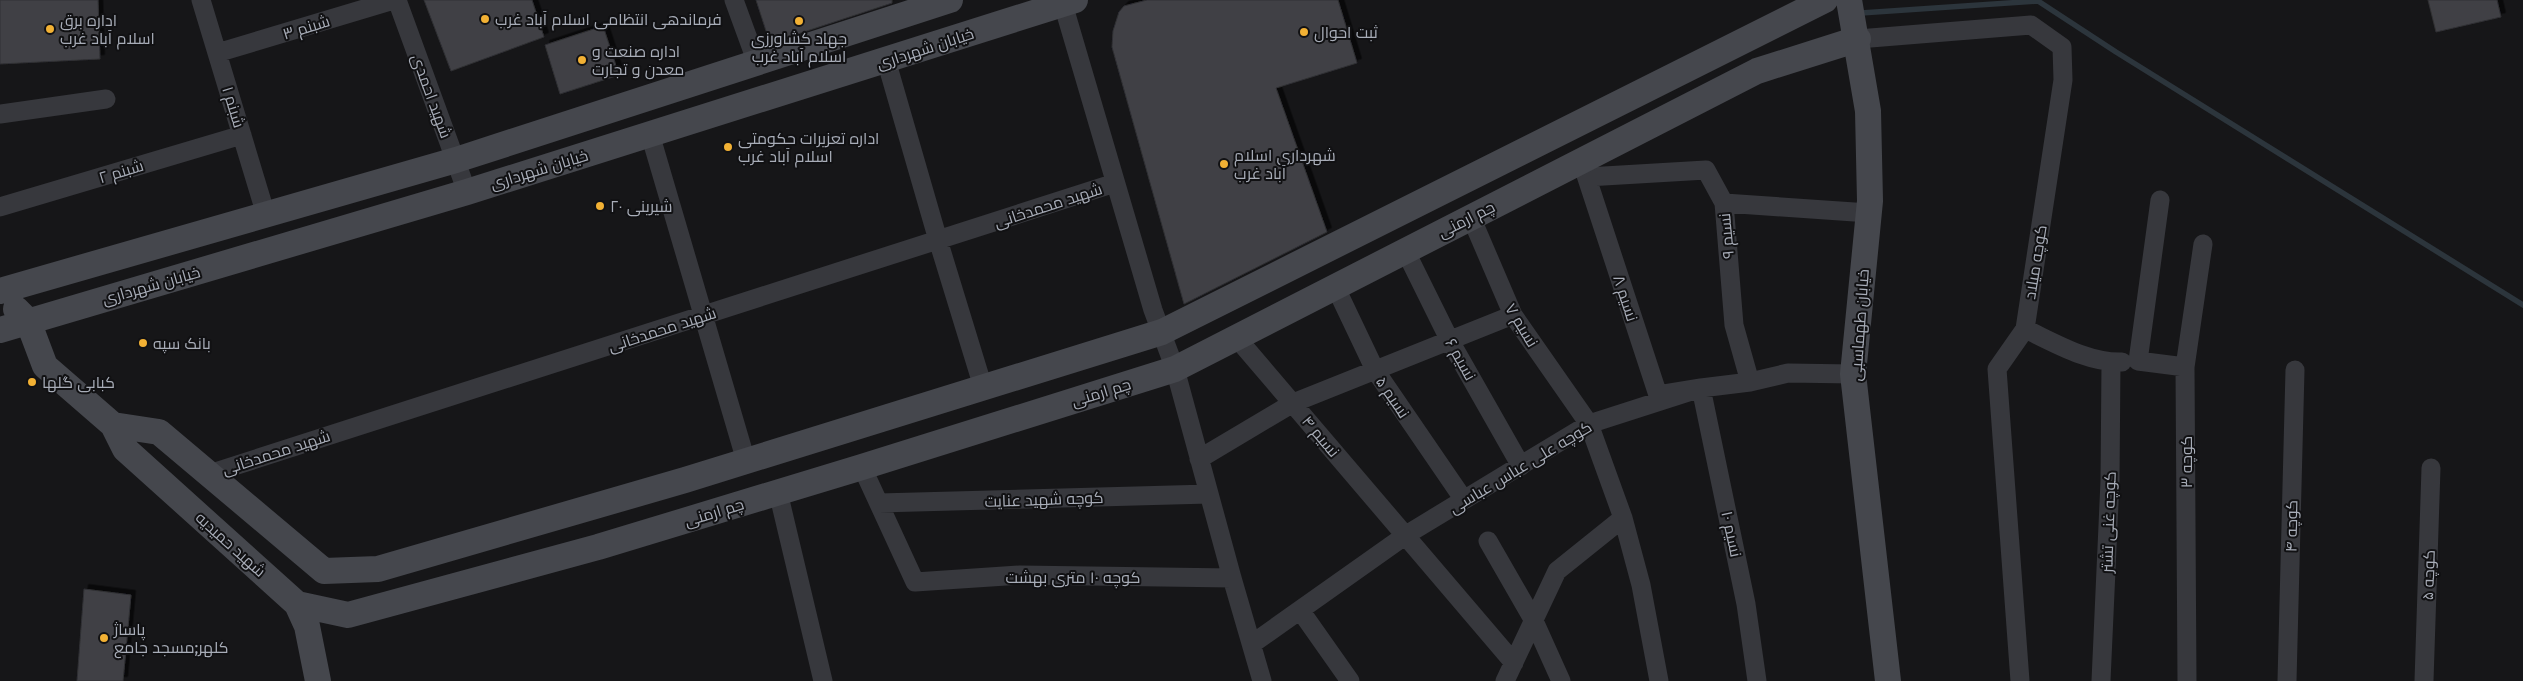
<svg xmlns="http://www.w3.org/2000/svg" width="2523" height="681" font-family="'Fira Sans',Cairo,sans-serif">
<defs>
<filter id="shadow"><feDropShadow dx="4.5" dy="-4.5" stdDeviation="0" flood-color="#0009"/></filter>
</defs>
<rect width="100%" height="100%" fill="#161618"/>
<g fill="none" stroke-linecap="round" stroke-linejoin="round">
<path stroke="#2c353c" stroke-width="5.5" d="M1861,13l177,-12 78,51 407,253"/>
</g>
<path fill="#404145" stroke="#303034" filter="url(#shadow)" d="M0,0h98l2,59 -100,5z
M424,0h108l12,37 -93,34z
M756,0h136v3l-122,40z
M1147,0h191l19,63 -81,25 51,144 -143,72 -72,-257 1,-16 6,-19 5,-6z
M2428,0h69l4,17 -65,15z
M603,26l16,49 -59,19 -15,-49z
M84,589l47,6 -8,86h-46z"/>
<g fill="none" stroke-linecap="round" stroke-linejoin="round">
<path stroke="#37383d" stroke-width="19" d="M201,0l65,215
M397,0l70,192
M734,0l23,63
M1063,4l90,306 22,59 57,209 30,103
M1858,39l173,-14 31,22 1,33 -38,249 -28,40 23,312
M217,53l177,-53
M886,60l52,180 45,147
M0,114l106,-15
M650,134l96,327
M1581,160l77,235 43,-7 45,216 11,77
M1587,177l119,-7 18,33
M2160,200l-22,161 47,6
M0,207l242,-72
M1471,217l42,98 76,109 34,94 18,67 18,96
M1405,250l45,91 71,125
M1335,286l40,84 89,130
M2025,329c30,14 63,34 97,33
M1236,337l278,326
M1750,382l-16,-57 -10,-122 145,10
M1199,459l94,-56 220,-88
M862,467l53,115 105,-7 212,3
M209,474l906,-291
M778,492l45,189
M879,503l330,-9
M1488,541l46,80 27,60
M1300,610l50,71
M1252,644l154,-109 183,-111 112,-36 49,-6 38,-9 65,1
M1505,681l52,-110 66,-53
M2101,681l9,-200 1,-119
M2187,681l-2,-314 18,-123
M2287,681l8,-311
M2424,681l7,-213"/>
<path stroke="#45474d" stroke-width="26" d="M1849,0l19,111 2,90 -17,173 35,307
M0,291l456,-131 494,-160
M16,309l12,12 17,45 68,59 12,24 172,155 10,22 11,55
M0,330l467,-138 608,-192
M113,425l46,7 165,139
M324,571l54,-2 307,-89 477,-148 663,-332
M297,604l51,11 250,-68 264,-80 313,-98 582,-298 101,-32"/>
</g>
<g fill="#f2b134" stroke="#111113" stroke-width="2">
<circle cx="485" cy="19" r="5"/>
<circle cx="799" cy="21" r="5"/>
<circle cx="50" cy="29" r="5"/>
<circle cx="1304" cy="32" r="5"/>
<circle cx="582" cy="60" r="5"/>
<circle cx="728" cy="147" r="5"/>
<circle cx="1224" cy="164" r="5"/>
<circle cx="600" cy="206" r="5"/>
<circle cx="143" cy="343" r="5"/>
<circle cx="32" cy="382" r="5"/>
<circle cx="104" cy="638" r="5"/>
</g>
<g text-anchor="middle" stroke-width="4" stroke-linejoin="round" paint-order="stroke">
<g font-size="16" fill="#a8adb8" stroke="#111113" text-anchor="start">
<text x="495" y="25">فرماندهی انتظامی اسلام آباد غرب</text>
<text x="60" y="26">اداره برق<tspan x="60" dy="18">اسلام آباد غرب</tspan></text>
<text x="1314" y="38">ثبت احوال</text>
<text x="799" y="44" text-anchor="middle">جهاد کشاورزی<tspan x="799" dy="18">اسلام آباد غرب</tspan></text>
<text x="592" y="57">اداره صنعت و<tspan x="592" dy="18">معدن و تجارت</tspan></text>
<text x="738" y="144">اداره تعزیرات حکومتی<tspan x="738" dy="18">اسلام آباد غرب</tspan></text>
<text x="1234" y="161">شهرداری اسلام<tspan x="1234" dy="18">آباد غرب</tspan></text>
<text x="610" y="212">شیرینی ۲۰</text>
<text x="153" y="349">بانک سپه</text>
<text x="42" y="388">کبابی گلها</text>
<text x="114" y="635">پاساژ<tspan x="114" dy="18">کلهر;مسجد جامع</tspan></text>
</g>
<g font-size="16" fill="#a8adb8" stroke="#111113">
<text transform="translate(306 27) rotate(-17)" y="6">شبنم ۳</text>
<text transform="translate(925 48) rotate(-18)" y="6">خیابان شهرداری</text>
<text transform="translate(432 96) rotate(70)" y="6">شهید احمدی</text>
<text transform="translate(234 107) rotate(73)" y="6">شبنم ۱</text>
<text transform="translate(539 169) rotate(-17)" y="6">خیابان شهرداری</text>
<text transform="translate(121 171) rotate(-17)" y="6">شبنم ۲</text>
<text transform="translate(1048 205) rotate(-18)" y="6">شهید محمدخانی</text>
<text transform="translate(1466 219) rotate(-27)" y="6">چم ارمنی</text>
<text transform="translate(1726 236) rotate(-95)" y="6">نسیم ۹</text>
<text transform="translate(2035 262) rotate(-81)" y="6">کوچه میلاد</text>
<text transform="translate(151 285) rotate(-16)" y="6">خیابان شهرداری</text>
<text transform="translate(1626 298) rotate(72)" y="6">نسیم ۸</text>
<text transform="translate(1522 325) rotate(59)" y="6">نسیم ۷</text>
<text transform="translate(1859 325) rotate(-86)" y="6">خیابان طهماسبی</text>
<text transform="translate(662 329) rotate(-18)" y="6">شهید محمدخانی</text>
<text transform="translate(1461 359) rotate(61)" y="6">نسیم ۶</text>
<text transform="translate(1101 392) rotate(-17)" y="6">چم ارمنی</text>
<text transform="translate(1393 397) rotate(56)" y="6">نسیم ۵</text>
<text transform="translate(1321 436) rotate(50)" y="6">نسیم ۴</text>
<text transform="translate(276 452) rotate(-18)" y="6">شهید محمدخانی</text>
<text transform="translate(2186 462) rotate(-90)" y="6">کوچه ۳</text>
<text transform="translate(1520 467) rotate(-31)" y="6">کوچه علی عباس عباسی</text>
<text transform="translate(1044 499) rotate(-2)" y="6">کوچه شهید عنایت</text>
<text transform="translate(714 512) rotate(-17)" y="6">چم ارمنی</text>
<text transform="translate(2108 522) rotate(-88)" y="6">کوچه غنی تشتر</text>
<text transform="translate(2291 526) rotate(-89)" y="6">کوچه ۴</text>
<text transform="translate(1732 534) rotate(78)" y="6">نسیم ۱۰</text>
<text transform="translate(231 544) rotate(42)" y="6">شهید حمیدیه</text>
<text transform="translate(2428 575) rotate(-88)" y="6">کوچه ۵</text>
<text x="1073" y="583">کوچه ۱۰ متری بهشت</text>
</g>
</g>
</svg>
